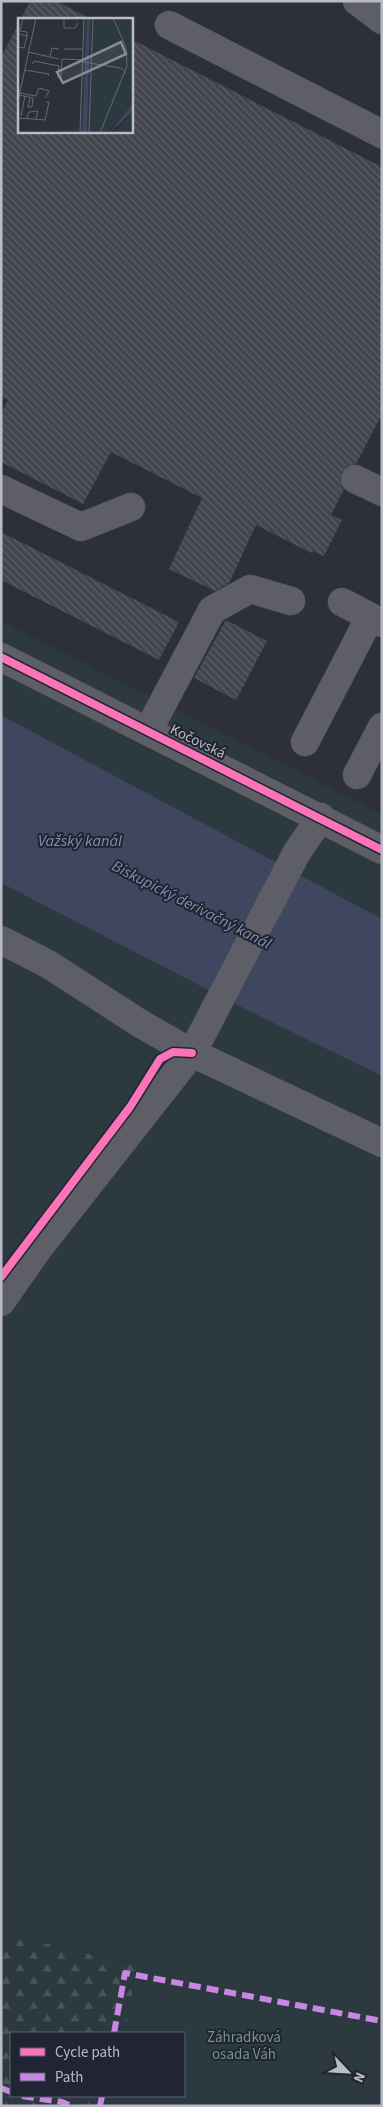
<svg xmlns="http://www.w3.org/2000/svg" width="383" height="2107" font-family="'Source Sans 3',sans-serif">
<defs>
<pattern id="forest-firs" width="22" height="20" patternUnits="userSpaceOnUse" patternTransform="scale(1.25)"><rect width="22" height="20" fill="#2c393e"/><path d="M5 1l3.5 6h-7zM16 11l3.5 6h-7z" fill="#485458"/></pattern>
<pattern id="building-back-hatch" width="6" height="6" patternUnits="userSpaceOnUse" patternTransform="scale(1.25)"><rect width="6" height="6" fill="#43454d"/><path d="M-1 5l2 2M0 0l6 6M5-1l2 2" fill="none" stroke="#5c5e65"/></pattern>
</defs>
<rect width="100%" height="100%" fill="#2e3039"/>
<path fill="#2c393e" d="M1,621l381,193v105l-381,-204z
M1,883l254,131 127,62v1030h-271l2,-10h71v-63h-59l12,-69 -136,-31z"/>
<path fill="url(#forest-firs)" d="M1,1933l136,32 -12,68h-114v63h102l-2,10h-110z"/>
<path fill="#3f4760" d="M1,715l381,204v157l-127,-62 -254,-131z"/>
<path fill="url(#building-back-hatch)" d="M30,1h26l35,18h-70z
M19,23v108h112v-92l251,128v247l-26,50 -9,2 -6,7 -1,8 4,8 -13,26 11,5 -18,36 -11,-5 -2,2 -55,-28 -27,58 -14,8 -46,-22 33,-71 -91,-46 -28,52 -82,-42v-48l7,-14 -7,-4v-339z
M1,532l178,90 -20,38 -158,-80z
M226,620l41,21 -31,59 -42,-22z"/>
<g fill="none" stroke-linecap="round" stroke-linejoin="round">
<g stroke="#4a4b52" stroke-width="29">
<path id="minor" d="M357,1l25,19
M169,25l213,109
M355,479l27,13
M1,489l80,38 50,-20
M342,602l40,21
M1,657l381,193
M148,731l64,-121 38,-21 41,12
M305,742l65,-125
M357,775l25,-48
M1,940l47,24 93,60 51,29 190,90
M1,1302l37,-53 154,-196 105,-201 24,-35"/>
</g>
<use href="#minor" stroke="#5e5f66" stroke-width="28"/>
<path stroke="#c787e3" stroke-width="6" stroke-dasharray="12 6" stroke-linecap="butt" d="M114,2033l11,-60 257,48
M1,2088l10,4
M22,2096l40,6 9,4
M100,2106l2,-10"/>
<g stroke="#212533" stroke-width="11">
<path id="cycleway" d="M1,657l381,193
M1,1277l129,-170 30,-48 13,-7 19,1"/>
</g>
<use href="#cycleway" stroke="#fb73b8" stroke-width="8"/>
</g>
<g text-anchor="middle" stroke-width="4" stroke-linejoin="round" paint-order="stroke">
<g font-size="15" fill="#b9bcc8" stroke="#212533">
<text transform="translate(198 741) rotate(26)" y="5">Kočovská</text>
</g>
<g font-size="15" fill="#739682" stroke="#212533">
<text x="244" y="2042">Záhradková<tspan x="244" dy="17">osada Váh</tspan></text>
</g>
<g font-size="16" font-style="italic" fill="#848eac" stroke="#212533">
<text x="80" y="846">Važský kanál</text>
<text transform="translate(192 904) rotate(27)" y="6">Biskupický derivačný kanál</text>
</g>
</g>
<g transform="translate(18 18)">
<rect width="115" height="115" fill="#2e3039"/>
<path d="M65,0h4l-5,115 -26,-2 23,-3zM72,0h22l12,32 -4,2v14l7,8 -1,8 7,4v10l-26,37h-20z" fill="#2c393e"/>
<path d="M94,0h21v68l-7,-4 1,-8 -7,-7v-16l4,-1zM115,78v7l-26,30 8,-15zM115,93v22h-18l7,-10z" fill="#2c393e"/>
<path d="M69,0h3l-3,115h-5zM115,85v8l-24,22 2,-2z" fill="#3f4760"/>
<path fill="none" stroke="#666872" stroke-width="1" d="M5,0l-3,13 7,1v4M46,0v10h11l3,-5M0,29l6,1 3,-12 -8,-2M46,31h19M10,34l31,7M32,38l2,-8 7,1M65,44l38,6 5,5M14,46l2,-3 25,5 -1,12M7,52l24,4 -1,2M43,60l1,-19 21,1M2,75l16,3 3,-8 10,3 -4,7M1,77l14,3 -1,9h-4l2,-9M0,83l18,-83M3,98l4,-20M0,100l27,2 4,-18h-3M9,100l2,-6 9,-1 -2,8M62,115l4,-115M71,115l4,-115M82,115l27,-67 -1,-19 -13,-29"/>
<path fill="#888b96" fill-opacity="0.15" stroke="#888b96" stroke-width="2.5" d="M103,24l5,12 -63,29 -6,-11z"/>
<rect width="115" height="115" fill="none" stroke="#b9bcc8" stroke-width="2.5"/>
</g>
<rect width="383" height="2107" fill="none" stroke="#b9bcc8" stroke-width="5"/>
<rect x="10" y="2032" width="175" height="65" fill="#212533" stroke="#5e616f"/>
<rect x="20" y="2048" width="25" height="8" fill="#fb73b8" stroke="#5e616f"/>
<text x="55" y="2057" font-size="15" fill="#b9bcc8">Cycle path</text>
<rect x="20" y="2073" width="25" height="8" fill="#c787e3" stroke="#5e616f"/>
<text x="55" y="2082" font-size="15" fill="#b9bcc8">Path</text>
<g transform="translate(348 2072) rotate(115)" stroke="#212533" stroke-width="4" paint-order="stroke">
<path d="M0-4L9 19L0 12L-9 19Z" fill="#b9bcc8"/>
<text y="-8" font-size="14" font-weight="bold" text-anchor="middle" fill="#b9bcc8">N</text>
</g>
</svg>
